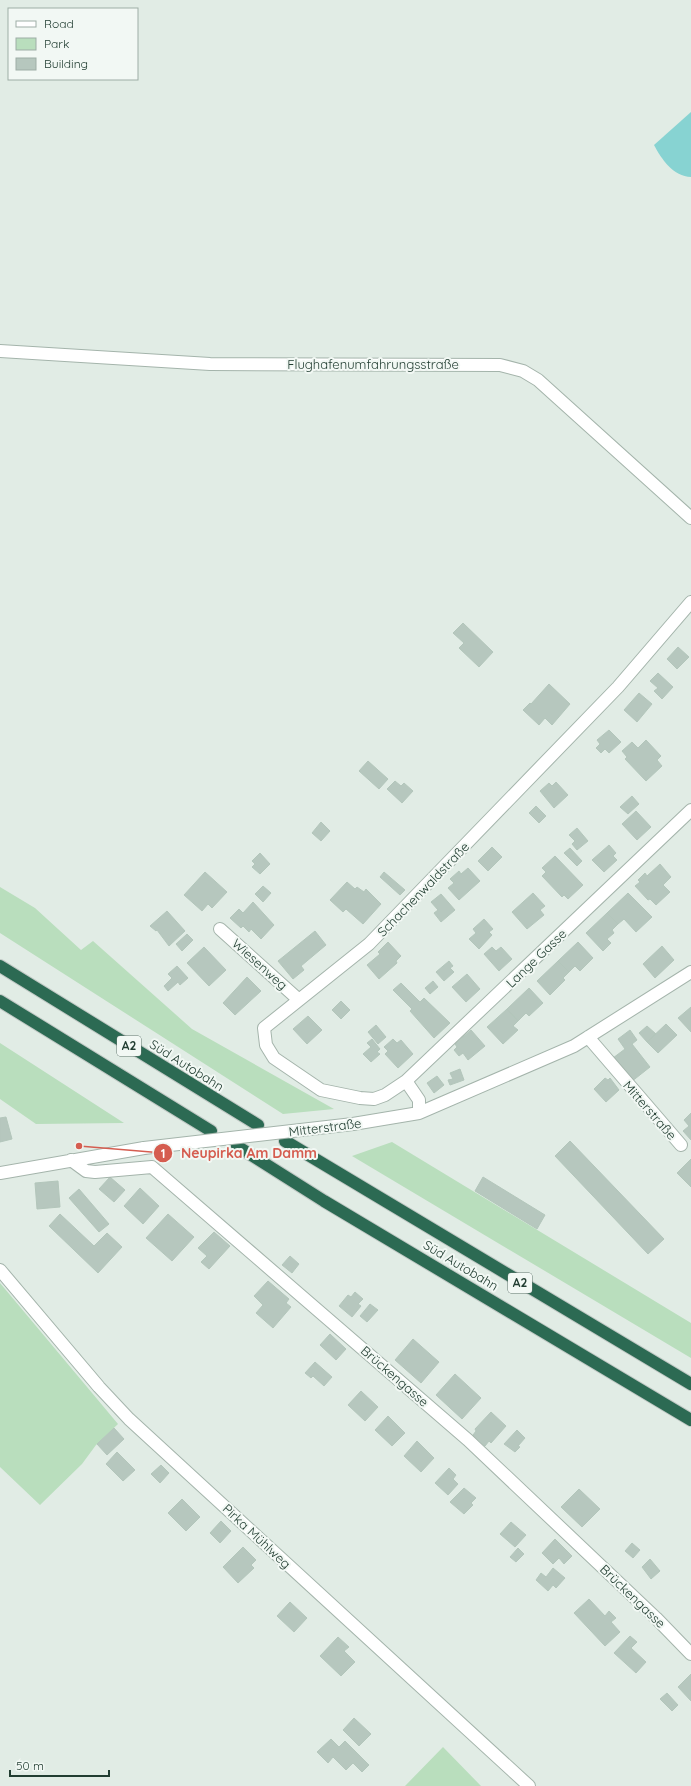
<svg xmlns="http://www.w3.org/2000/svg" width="691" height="1786" font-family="Quicksand,sans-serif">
<rect width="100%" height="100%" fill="#e1ece5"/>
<path fill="#b9debd" d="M0,887l35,21 46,42 12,-9 99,88 142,80 -51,5 -283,-181z
M0,1043l124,80 -88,1 -36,-25z
M392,1142l299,181v35l-339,-202z
M0,1283l118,141 -22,21 -14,19 -42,41 -40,-38z
M443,1747l38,39h-76z"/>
<path fill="#87d3d2" d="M691,112v65c-18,-1 -29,-17 -37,-32z"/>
<path fill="#b6c7be" stroke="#b3c6bb" d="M463,623l30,29 -14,15 -20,-19 5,-5 -11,-10z
M678,647l11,10 -12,12 -10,-10z
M658,673l15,14 -11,12 -8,-8 4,-3 -8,-7z
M549,684l21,20 -18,21 -7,-7 -6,7 -16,-15 7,-7 1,1z
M639,693l13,11 -15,18 -13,-12z
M609,730l12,12 -12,11 -4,-4 -4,4 -5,-5 4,-4 -3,-4z
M646,740l15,16 -4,4 5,6 -16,15 -21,-22 2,-2 -5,-6 10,-9 6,6z
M368,761l20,18 -9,10 -20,-18z
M395,781l6,5 3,-3 9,8 -11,12 -15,-14z
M556,782l12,13 -14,13 -14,-17 9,-8 3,3z
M632,796l7,8 -11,10 -8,-7z
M536,806l10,10 -7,7 -10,-10z
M636,811l15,16 -14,13 -15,-16z
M321,822l9,9 -9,10 -9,-8z
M577,828l11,13 -11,9 -5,-6 3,-3 -6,-6z
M609,845l7,8 -3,3 4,4 -13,12 -12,-12z
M492,847l10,10 -14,14 -10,-10z
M570,848l12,13 -5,5 -13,-13z
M260,853l10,11 -10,10 -8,-7 3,-3 -3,-3z
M555,856l28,29 -15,14 -4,-4 -2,2 -20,-21 4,-4 -4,-4z
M660,864l11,13 -8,8 7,7 -14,13 -6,-6 -2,1 -13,-14 5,-4 -2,-2 7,-7 2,3z
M468,868l12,13 -21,19 -11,-12 6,-5 -4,-4 9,-8 2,3z
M205,872l22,20 -15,16 -4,-4 -6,7 -18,-16z
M384,872l21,18 -5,5 -20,-18z
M347,882l8,7 2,-2 7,5 2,-3 15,15 -18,20 -17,-15 -3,3 -13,-12z
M263,886l8,7 -8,9 -8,-8z
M533,893l12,13 -5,4 4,5 -17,14 -15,-17z
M628,893l24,24 -16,15 -12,-13 -6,5 -11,-11z
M441,894l14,16 -14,12 -7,-9 4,-3 -7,-8z
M253,902l21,23 -13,14 -10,-10 -2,3 -6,-6 -2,2 -11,-10 9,-9 4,4z
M167,911l18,20 -16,15 -12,-16 -1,1 -6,-5z
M607,913l11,11 -6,6 2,3 -7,6 4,4 -8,8 -17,-18z
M484,919l9,10 -4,3 3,3 -13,14 -10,-10 7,-6 -3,-4z
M315,931l11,14 -25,21 3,4 -11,9 -15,-18z
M187,934l6,6 -11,11 -6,-7z
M388,942l13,14 -5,5 1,2 -18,16 -12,-14 13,-11 -2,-2z
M578,942l15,16 -13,13 -5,-5 -6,6 -11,-11z
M662,946l12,14 -19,18 -12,-14z
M204,947l22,23 -17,16 -22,-23z
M492,947l4,4 5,-4 11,12 -13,12 -15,-17z
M449,961l4,5 -3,2 4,4 -10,9 -8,-9z
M558,961l11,11 -6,6 2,2 -15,15 -13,-14z
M177,966l11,12 -8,7 -2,-3 -10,9 -4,-5 8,-8 -4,-4z
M467,974l13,15 -14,13 -14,-15z
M247,977l14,14 -26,24 -12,-12z
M433,981l5,6 -8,7 -5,-6z
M401,983l19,19 4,-4 26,25 -16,15 -24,-27 2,-2 -19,-19z
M529,988l14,15 -14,13 -3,-3 -8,8 -11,-12z
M341,1001l9,9 -9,9 -9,-9z
M691,1007v25l-13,-14z
M507,1009l11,12 -5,5 5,4 -15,14 -16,-17z
M308,1016l14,14 -15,14 -14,-15z
M666,1024l11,11 -19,18 -11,-11z
M376,1025l10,12 -8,7 -10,-12z
M647,1026l9,8 -9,8 -8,-9z
M471,1030l14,16 -17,14 -5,-7 -4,3 -5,-6 3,-3 -2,-3z
M630,1030l7,10 -5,4 18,23 -19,15 -18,-24 12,-9 -7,-10z
M372,1039l8,10 -3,3 3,2 -9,8 -8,-8 8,-7 -4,-4z
M393,1039l4,4 4,-3 12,14 -15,14 -13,-14 3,-3 -4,-4z
M460,1069l4,11 -14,5 -2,-5 5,-1 -3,-6z
M437,1076l7,9 -10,8 -7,-10z
M605,1078l3,2 2,-2 9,12 -13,12 -12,-13z
M691,1113v27l-8,-9 6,-5 -5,-6z
M6,1117l6,22 -12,3v-24z
M570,1141l94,98 -16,15 -93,-98z
M691,1159v28l-14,-14z
M110,1177l15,13 -11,12 -15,-13z
M483,1177l62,38 -8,14 -62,-38z
M58,1181l2,26 -23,2 -2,-26z
M140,1188l19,18 -16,18 -19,-18z
M79,1189l30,35 -10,8 -30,-34z
M60,1214l34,32 13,-13 15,14 -24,26 -49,-47z
M168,1214l26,23 -22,24 -26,-23z
M214,1232l16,14 -21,23 -8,-7 6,-6 -9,-8z
M290,1256l9,8 -7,9 -10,-8z
M268,1281l21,18 -3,4 5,4 -18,21 -17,-15 7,-8 -9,-9z
M355,1292l8,7 -5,5 3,2 -9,11 -13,-11 9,-11 3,2z
M370,1304l8,6 -11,12 -7,-6z
M330,1334l16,15 -10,11 -16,-15z
M413,1339l26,23 -18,21 -26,-23z
M315,1362l17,15 -8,9 -11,-10 -2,2 -6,-5z
M455,1374l26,24 -19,21 -26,-24z
M361,1391l17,16 -13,14 -17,-16z
M491,1412l15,14 -15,17 -2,-2 -4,5 -12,-11 3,-4 -1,-2z
M388,1416l17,17 -13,13 -17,-16z
M114,1428l10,11 -17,16 -10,-11z
M517,1430l8,8 -7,8 2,1 -5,5 -11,-8z
M417,1441l17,17 -13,14 -17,-16z
M117,1452l18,18 -12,11 -17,-17z
M161,1465l8,8 -9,10 -9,-9z
M449,1468l7,7 -3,4 5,5 -10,11 -13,-12z
M464,1488l12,10 -5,5 2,2 -9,9 -14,-12z
M579,1489l21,20 -18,18 -21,-20z
M182,1499l18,18 -14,14 -18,-18z
M221,1521l10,10 -11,12 -10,-10z
M511,1522l15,13 -11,12 -15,-13z
M555,1539l17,17 -8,8 -5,-6 -6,6 -11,-11z
M632,1543l8,7 -7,8 -8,-7z
M243,1547l13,13 -5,5 3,3 -16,15 -15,-16z
M518,1548l6,6 -8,8 -6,-5z
M650,1559l10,12 -9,8 -9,-12z
M553,1568l12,10 -9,10 -3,-3 -5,6 -12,-11 5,-7 5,4z
M589,1599l16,17 4,-5 7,7 -5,4 9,10 -15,14 -31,-33z
M290,1602l17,16 -13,14 -17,-16z
M630,1636l7,6 -6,6 15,14 -10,11 -22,-20z
M338,1637l11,10 -5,4 11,11 -14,14 -21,-20z
M691,1674v27l-13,-14z
M667,1693l11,12 -6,6 -12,-12z
M354,1718l17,16 -12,12 -16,-16z
M331,1739l8,8 6,-6 24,24 -7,7 -9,-9 -7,7 -13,-13 -5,6 -11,-11z"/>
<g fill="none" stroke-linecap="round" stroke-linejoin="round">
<g stroke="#a4b4ab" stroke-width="14">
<path id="minor" d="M0,351l210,13 290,1 23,6 15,9 153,138
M220,929l79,71
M588,1037l93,108
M406,1081l-21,14 -11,4 -14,-1 -39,-8 -47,-32 -8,-13 -2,-17 105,-84 249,-257 73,-85
M419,1113v-13l-13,-19 285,-271
M353,1124l66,-11 155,-67 117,-74
M71,1160l15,11 9,1 57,-5 316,273 188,178 35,36
M0,1173l144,-25
M0,1270l99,117 30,32 400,367"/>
</g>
<g stroke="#c1c9c5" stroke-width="14">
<path id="motorway" d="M0,966l258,159
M0,1001l211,130
M285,1141l406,243
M237,1146l87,55 367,219"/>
</g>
<use href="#minor" stroke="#fff" stroke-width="12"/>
<use href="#motorway" stroke="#2c6a53" stroke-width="12"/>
<g stroke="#a4b4ab" stroke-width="14" stroke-linecap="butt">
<path id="minor-bridge" d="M144,1148l209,-24"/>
</g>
<use href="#minor-bridge" stroke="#fff" stroke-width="12"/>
</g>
<g text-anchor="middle" stroke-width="4" stroke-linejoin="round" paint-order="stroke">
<g fill="#f2f8f4" stroke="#60756c" stroke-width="1">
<rect x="117" y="1036" width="24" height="20" rx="3"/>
<rect x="508" y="1273" width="24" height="20" rx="3"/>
</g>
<g font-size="12" font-weight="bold" fill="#213d31">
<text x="129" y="1050">A2</text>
<text x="520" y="1287">A2</text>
</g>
<g font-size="13" fill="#213d31" stroke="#f2f8f4">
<text x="373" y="369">Flughafenumfahrungsstraße</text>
<text transform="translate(423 889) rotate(-46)" y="5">Schachenwaldstraße</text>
<text transform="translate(536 958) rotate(-44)" y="5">Lange Gasse</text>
<text transform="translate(260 964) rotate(42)" y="5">Wiesenweg</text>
<text transform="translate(187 1065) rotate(32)" y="5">Süd Autobahn</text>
<text transform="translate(650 1110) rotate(49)" y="5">Mitterstraße</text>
<text transform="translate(325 1127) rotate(-7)" y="5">Mitterstraße</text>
<text transform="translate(461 1265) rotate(31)" y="5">Süd Autobahn</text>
<text transform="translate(395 1376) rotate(41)" y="5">Brückengasse</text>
<text transform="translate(257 1536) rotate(43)" y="5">Pirka Mühlweg</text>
<text transform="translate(633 1596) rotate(44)" y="5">Brückengasse</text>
</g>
</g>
<path fill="none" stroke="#d55d50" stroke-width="1.5" d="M79 1146L163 1153"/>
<g fill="#d55d50" stroke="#f2f8f4" stroke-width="1.5">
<circle cx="79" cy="1146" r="4"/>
<circle cx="163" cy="1153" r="10"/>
</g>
<g font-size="12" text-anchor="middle" font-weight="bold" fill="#fff">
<text x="163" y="1158">1</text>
</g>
<g font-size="14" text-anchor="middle" font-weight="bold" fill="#d55d50" stroke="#f2f8f4" stroke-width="4" stroke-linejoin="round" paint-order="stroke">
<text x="249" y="1158">Neupirka Am Damm</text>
</g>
<rect x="8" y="8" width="130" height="72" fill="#f2f8f4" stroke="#9eada6"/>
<rect x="16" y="21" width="20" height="6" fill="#ffffff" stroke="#9eada6"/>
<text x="44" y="28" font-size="12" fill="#213d31">Road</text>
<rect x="16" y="38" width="20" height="12" fill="#b9debd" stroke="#9eada6"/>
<text x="44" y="48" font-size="12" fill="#213d31">Park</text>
<rect x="16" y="58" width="20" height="12" fill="#b6c7be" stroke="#9eada6"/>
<text x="44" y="68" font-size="12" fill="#213d31">Building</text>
<path d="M10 1770v6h99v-6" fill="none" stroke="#213d31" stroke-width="2"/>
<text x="16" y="1770" font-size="12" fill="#213d31" stroke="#f2f8f4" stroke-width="3" paint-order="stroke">50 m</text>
</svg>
